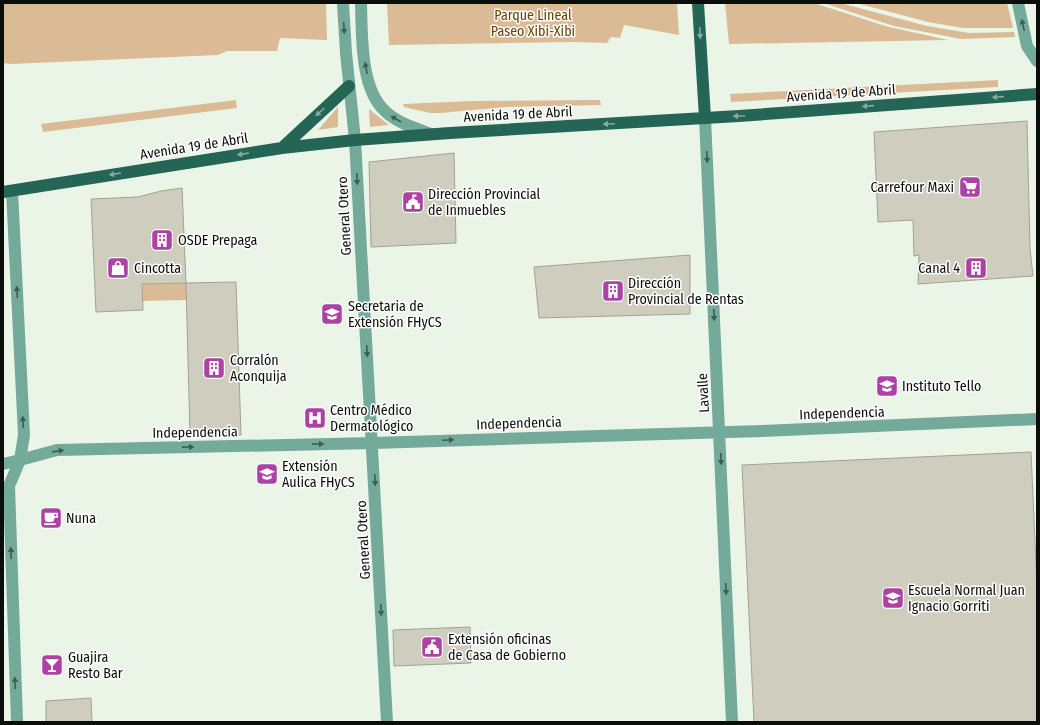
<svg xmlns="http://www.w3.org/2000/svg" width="1040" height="725" font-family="'Fira Sans Condensed',sans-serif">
<rect width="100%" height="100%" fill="#eaf5e8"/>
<path fill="#dabb95" d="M3,3h323l1,37 -47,-2 -3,13h-50l-9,4 -207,9 -8,-1z
M387,3h290l2,32 -55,-10 -4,13 -9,-1 -4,6 -34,-1 -184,3z
M725,3h89l71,23 63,14 -219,4z
M823,3h17l87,23 42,7 45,-1 1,5 -54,2 -67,-13z
M856,3h151l6,25h-50l-35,-6z
M998,80v7l-267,15 -1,-8z
M236,100l1,8 -194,24 -2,-8z
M600,100l1,5 -95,2 -65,6h-11l-26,-6 -1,-3 69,-3z
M338,107v20l-20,3z
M369,109l20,16 -19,2z
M186,283l1,17 -44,1 -1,-17z"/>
<path fill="#cfcebe" stroke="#a2a292" d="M1027,121l3,127 3,28 -115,8 1,-29 -5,1 -1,-36 -35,2 -4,-90z
M454,153l2,90 -85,4 -2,-85z
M182,188l4,95 -44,1 1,26 -47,2 -5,-113 47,-2 23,-6z
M690,255v59l-151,4 -5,-51z
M236,282l5,153 -51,1 -4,-153z
M1031,452l6,133v137h-283l-12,-257z
M470,627l1,36 -77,3 -1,-36z
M91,698l1,24h-46v-21z"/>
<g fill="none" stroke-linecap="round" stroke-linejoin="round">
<path stroke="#73aa9a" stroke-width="12" d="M343,3l3,50 9,87 32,582
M361,3c1,31 -1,86 24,108 12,12 30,17 46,23
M1018,3l9,43 10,15
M705,118l27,604
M12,191l12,244 -4,25 -11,26 8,236
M3,464l17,-4 37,-10 316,-7 389,-12 275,-12"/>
<path stroke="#246555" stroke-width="12" d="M698,3l7,115
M282,148l67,-62
M3,192l279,-44 73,-8 95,-7 289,-17 298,-22"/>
</g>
<defs><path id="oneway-solid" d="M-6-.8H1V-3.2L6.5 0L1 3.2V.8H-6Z"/></defs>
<g fill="#3e5c52">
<use href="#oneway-solid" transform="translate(1023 25) rotate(-102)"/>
<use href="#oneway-solid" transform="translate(344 28) rotate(87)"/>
<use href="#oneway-solid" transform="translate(366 68) rotate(-101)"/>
<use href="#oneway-solid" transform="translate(396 119) rotate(-150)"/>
<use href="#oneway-solid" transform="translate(707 157) rotate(87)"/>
<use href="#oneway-solid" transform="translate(357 179) rotate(87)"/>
<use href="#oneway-solid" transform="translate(17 292) rotate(-93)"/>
<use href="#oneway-solid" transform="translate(714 315) rotate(87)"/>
<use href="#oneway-solid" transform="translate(367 351) rotate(87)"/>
<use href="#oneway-solid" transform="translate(23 422) rotate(-93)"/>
<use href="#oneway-solid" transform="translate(448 440) rotate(-2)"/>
<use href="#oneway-solid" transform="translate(318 444) rotate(-1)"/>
<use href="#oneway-solid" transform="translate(188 447) rotate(-1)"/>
<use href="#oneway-solid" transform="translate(58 451) rotate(-8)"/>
<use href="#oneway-solid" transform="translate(721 459) rotate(88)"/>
<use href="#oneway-solid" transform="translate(375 480) rotate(87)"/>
<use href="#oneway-solid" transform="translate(11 553) rotate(-92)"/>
<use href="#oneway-solid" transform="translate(726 589) rotate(88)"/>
<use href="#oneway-solid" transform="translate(381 610) rotate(87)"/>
<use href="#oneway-solid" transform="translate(15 683) rotate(-92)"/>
</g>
<g fill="#87aaa2">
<use href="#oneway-solid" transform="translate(700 33) rotate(87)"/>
<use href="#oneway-solid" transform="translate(998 97) rotate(176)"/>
<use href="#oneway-solid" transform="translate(868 106) rotate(176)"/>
<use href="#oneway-solid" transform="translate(320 112) rotate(138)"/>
<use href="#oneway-solid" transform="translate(739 116) rotate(177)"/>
<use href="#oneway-solid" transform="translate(609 124) rotate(177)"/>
<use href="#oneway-solid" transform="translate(243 154) rotate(171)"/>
<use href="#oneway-solid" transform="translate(115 174) rotate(171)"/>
</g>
<defs>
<g id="supermarket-square" transform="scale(1.15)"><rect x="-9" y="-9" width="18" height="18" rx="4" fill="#ac42a4" stroke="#fff"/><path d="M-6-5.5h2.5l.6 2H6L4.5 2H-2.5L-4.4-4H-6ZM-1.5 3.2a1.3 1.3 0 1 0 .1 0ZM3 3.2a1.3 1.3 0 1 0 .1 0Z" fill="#fff"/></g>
<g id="civic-square" transform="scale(1.15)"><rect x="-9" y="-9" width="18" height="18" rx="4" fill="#ac42a4" stroke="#fff"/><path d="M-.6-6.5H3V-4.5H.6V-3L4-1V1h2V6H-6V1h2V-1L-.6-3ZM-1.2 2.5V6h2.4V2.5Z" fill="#fff"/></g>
<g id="building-square" transform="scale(1.15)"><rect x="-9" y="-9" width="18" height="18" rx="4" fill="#ac42a4" stroke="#fff"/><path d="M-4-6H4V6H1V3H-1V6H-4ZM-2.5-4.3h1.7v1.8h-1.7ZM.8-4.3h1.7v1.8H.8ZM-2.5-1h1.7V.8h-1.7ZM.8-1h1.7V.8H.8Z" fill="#fff"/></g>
<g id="shop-square" transform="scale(1.15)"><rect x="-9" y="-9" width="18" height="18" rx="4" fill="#ac42a4" stroke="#fff"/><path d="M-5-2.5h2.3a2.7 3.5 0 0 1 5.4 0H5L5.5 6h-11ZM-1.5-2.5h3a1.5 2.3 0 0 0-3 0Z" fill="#fff"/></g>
<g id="university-square" transform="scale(1.15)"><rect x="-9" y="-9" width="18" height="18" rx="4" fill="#ac42a4" stroke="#fff"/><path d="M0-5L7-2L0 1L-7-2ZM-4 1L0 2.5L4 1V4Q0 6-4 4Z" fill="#fff"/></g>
<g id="hospital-square" transform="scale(1.15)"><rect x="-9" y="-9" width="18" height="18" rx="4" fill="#ac42a4" stroke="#fff"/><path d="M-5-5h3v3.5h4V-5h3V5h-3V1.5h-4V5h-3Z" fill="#fff"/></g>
<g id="cafe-square" transform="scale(1.15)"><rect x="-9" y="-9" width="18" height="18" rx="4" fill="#ac42a4" stroke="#fff"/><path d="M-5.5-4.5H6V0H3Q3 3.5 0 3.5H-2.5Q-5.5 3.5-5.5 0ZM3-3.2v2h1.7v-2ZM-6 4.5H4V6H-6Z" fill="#fff"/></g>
<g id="school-square" transform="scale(1.15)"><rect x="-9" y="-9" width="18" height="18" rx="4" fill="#ac42a4" stroke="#fff"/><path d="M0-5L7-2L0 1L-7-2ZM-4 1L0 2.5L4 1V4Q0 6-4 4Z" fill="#fff"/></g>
<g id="bar-square" transform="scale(1.15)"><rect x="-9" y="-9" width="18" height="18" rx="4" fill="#ac42a4" stroke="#fff"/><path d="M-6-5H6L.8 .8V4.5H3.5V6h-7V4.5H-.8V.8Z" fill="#fff"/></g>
</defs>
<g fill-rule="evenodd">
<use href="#supermarket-square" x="970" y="187"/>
<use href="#civic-square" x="413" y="202"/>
<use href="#building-square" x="162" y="240"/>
<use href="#shop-square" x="118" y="268"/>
<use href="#building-square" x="976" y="268"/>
<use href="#building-square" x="613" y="291"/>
<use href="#university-square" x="332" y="314"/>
<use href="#building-square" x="214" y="368"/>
<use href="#university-square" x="887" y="386"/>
<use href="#hospital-square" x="315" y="418"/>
<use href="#university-square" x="267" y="474"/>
<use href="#cafe-square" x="51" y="518"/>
<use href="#school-square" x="893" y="598"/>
<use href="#civic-square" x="432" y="647"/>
<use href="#bar-square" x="52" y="665"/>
</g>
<g text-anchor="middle" stroke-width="3" stroke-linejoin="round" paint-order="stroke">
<g font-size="14" fill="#684100" stroke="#fff">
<text x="533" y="20">Parque Lineal<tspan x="533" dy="16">Paseo Xibi-Xibi</tspan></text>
</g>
<g font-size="14" fill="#0a0d09" stroke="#fff">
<text transform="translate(841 93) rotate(-4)" y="5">Avenida 19 de Abril</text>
<text transform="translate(518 114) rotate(-3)" y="5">Avenida 19 de Abril</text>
<text transform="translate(194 146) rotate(-9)" y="5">Avenida 19 de Abril</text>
<text transform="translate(344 216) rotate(-93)" y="5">General Otero</text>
<text transform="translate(703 393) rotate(-93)" y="5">Lavalle</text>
<text transform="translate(842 413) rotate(-2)" y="5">Independencia</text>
<text transform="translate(519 423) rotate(-2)" y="5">Independencia</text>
<text transform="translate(195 432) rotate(-1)" y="5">Independencia</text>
<text transform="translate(363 540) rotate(-93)" y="5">General Otero</text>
</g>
<g font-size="14" fill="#0a0d09" stroke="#fff" text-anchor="start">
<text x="954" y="192" text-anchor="end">Carrefour Maxi</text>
<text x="428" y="199">Dirección Provincial<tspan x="428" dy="16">de Inmuebles</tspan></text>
<text x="178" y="245">OSDE Prepaga</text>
<text x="134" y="273">Cincotta</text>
<text x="960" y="273" text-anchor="end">Canal 4</text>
<text x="628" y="288">Dirección<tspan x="628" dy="16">Provincial de Rentas</tspan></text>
<text x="348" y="311">Secretaria de<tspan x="348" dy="16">Extensión FHyCS</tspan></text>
<text x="230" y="365">Corralón<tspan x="230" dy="16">Aconquija</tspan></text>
<text x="902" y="391">Instituto Tello</text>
<text x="330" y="415">Centro Médico<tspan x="330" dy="16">Dermatológico</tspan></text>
<text x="282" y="471">Extensión<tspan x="282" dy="16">Aulica FHyCS</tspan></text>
<text x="66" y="523">Nuna</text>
<text x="908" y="595">Escuela Normal Juan<tspan x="908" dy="16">Ignacio Gorriti</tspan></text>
<text x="448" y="644">Extensión oficinas<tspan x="448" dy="16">de Casa de Gobierno</tspan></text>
<text x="68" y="662">Guajira<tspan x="68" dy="16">Resto Bar</tspan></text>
</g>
</g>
<rect width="1040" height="725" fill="none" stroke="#0a0d09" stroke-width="8"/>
</svg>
